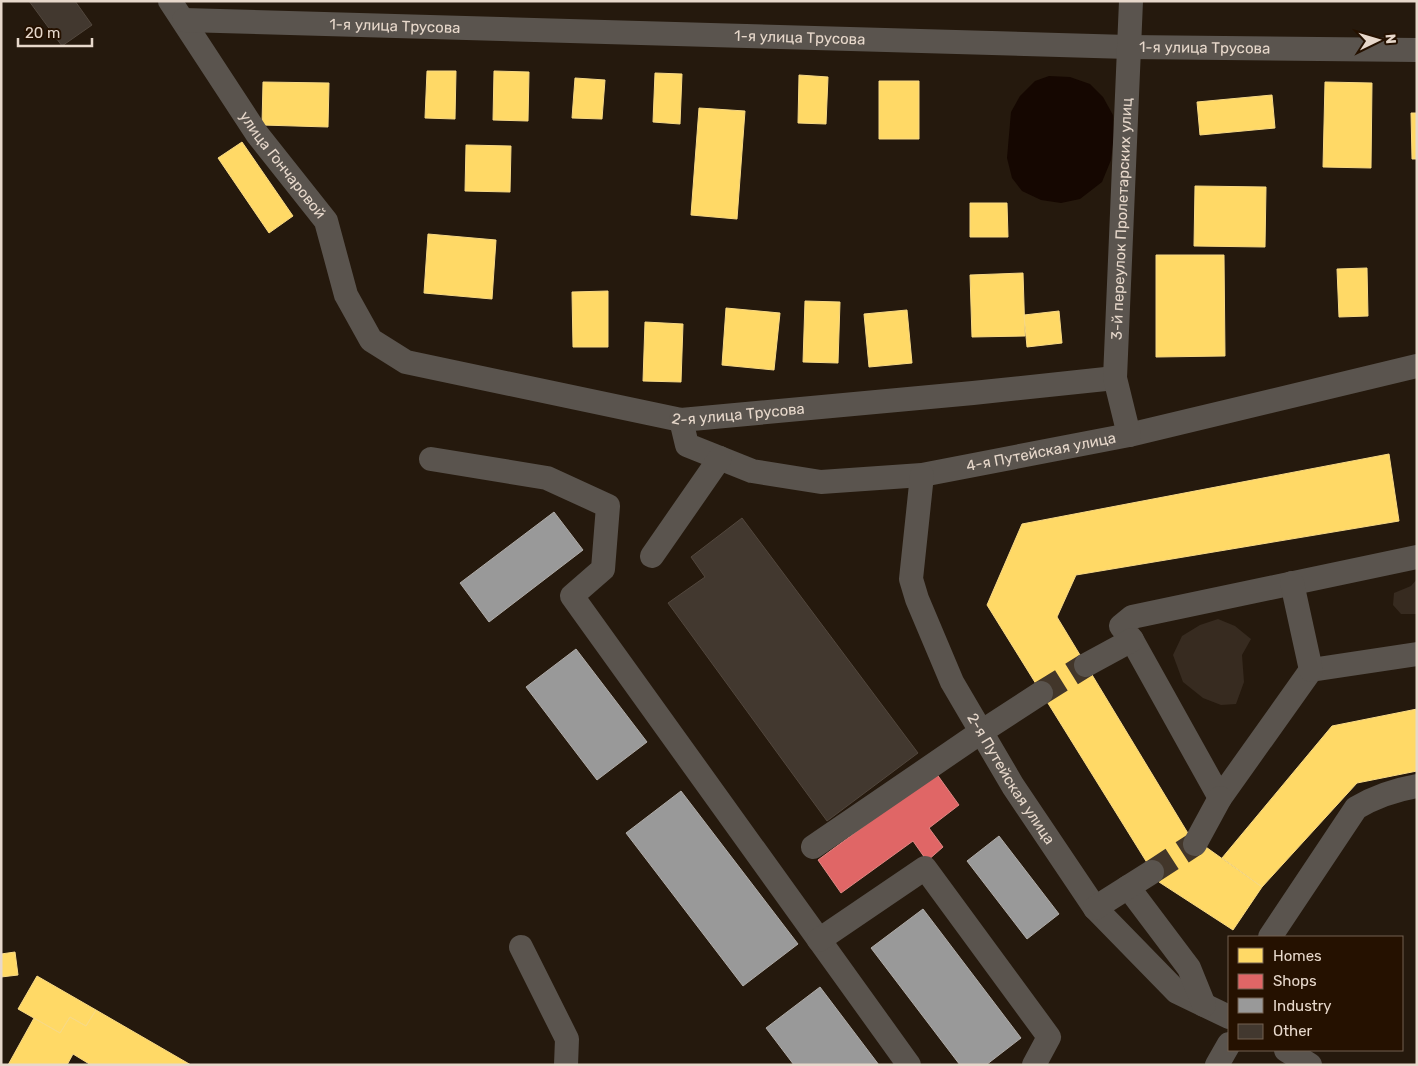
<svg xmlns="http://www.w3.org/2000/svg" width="1418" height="1066" font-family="Rubik,sans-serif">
<rect width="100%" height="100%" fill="#25190d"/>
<path fill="#372b20" d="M1417,579v35h-16l-8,-9 1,-12 17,-7z
M1218,619l17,7 16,13 -9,16 2,27 -8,22 -15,1 -18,-7 -20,-16 -10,-27 9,-19 18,-11z"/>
<path fill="#150701" d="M1049,76l21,1 20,7 13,13 10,18 1,21 -3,24 -9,22 -22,17 -19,4 -20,-3 -19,-9 -10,-13 -5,-20 4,-46 9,-16 15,-15z"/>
<path fill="#ffd966" stroke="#f8d984" d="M427,71h29l-1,48 -30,-1z
M494,71l35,1 -1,49 -35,-1z
M655,73l27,1 -2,50 -27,-2z
M799,75l29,2 -2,47 -28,-1z
M575,78l30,2 -3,39 -30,-1z
M879,81h40v58h-40z
M263,82l66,1 -1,44 -66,-2z
M1325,82l47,1 -1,85 -48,-1z
M1272,95l3,33 -75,7 -3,-33z
M699,108l46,3 -8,108 -46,-4z
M1411,113h6v46h-5z
M242,142l51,74 -24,17 -51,-75z
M466,145l45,1 -1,46 -45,-1z
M1195,186l71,1 -1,60 -71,-1z
M970,203h37l1,34h-38z
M428,234l68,6 -4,59 -68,-6z
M1156,255h68l1,101 -69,1z
M1367,268l1,48 -29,1 -2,-48z
M1023,273l2,63 -53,1 -2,-62z
M608,291v56h-35l-1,-55z
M805,301l35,1 -2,61 -35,-1z
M726,308l54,5 -6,57 -52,-5z
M907,310l5,53 -43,4 -5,-53z
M1059,311l3,32 -35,4 -3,-32z
M645,322l38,2 -2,58 -38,-1z
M1389,454l10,67 -323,54 -19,42 132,218 73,52 -29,43 -74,-48 -172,-277 35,-81z
M1417,709v62l-60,12 -95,104 -40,-29 110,-132z
M15,952l3,23 -17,2v-23z
M37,976l59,34 -10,16 -16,-9 -10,16 -42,-24z
M96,1010l95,55h-100l-18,-11 -6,11h-59l26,-47 26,15 10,-16 16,9z"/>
<path fill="#e06666" stroke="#e28884" d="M936,773l23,32 -30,23 14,19 -16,14 -14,-20 -72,52 -23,-33z"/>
<path fill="#999" stroke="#b0aca8" d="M554,512l29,38 -94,72 -29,-39z
M576,649l71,93 -50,38 -71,-93z
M681,791l117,153 -55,42 -117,-153z
M999,836l60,78 -32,25 -60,-78z
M923,909l98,129 -35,27h-26l-89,-117z
M820,987l59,78h-85l-28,-37z"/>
<path fill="#42382f" stroke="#52473d" d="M29,1h46l17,24 -30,21z
M742,518l176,235 -91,68 -159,-218 37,-26 -14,-20z"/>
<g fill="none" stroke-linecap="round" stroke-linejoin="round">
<path stroke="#42362a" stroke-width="24" stroke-dasharray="24 12" stroke-linecap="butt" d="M1041,693l45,-28
M1152,872l43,-28"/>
<g stroke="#5a544e" stroke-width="24">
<path id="s1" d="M170,1l87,133 69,87 20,74 25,45 35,22 275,58 292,-27 142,-15"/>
<path id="s2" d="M184,20l944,27 289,3"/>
<path id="s3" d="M681,420l6,25 65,26 69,11 101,-7 207,-40 288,-69"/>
<path id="s4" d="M1129,435l-14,-57 16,-377"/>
<path d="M431,459l116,19 61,28 -5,63 -31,27 337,469"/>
<path id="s5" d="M922,475l-11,104 6,20 35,83 61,104 82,122 82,84 52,25"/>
<path d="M652,556l68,-98"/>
<path d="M1417,557l-285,60 -11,9 11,14 88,158 91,-128 106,-16"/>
<path d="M1292,583l19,87"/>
<path d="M1086,665l46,-25"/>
<path d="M1195,844l25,-46"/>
<path d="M813,847l168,-115 60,-39"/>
<path d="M1128,887l61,81 15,37"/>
<path d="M1095,908l57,-36"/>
<path d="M1270,937l86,-129c20,-12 38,-18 61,-22"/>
<path d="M819,940l106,-72 124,169 -15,28"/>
<path d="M521,947l46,92 -1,26"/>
<path d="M1286,1050l24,15"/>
<path d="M1217,1065l12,-21"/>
</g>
</g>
<g text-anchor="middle" stroke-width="5" stroke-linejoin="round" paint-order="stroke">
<g font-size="15" fill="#e7d8cb" stroke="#251100">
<text dy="5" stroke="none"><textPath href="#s2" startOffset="211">1-я улица Трусова</textPath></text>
<text dy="5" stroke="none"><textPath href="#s2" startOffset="616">1-я улица Трусова</textPath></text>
<text dy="5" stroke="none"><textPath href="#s2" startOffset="1021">1-я улица Трусова</textPath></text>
<text dy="5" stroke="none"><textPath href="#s1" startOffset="199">улица Гончаровой</textPath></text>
<text dy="5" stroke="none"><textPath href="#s4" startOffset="218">3-й переулок Пролетарских улиц</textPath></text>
<text dy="5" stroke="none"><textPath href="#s1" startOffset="778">2-я улица Трусова</textPath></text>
<text dy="5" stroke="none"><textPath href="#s3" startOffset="388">4-я Путейская улица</textPath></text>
<text dy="5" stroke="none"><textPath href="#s5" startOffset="329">2-я Путейская улица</textPath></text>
</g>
</g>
<rect width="1418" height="1066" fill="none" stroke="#e7d8cb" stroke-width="5"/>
<rect x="1228" y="936" width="175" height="115" fill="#251100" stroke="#736151"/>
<rect x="1238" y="948" width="25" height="15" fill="#ffd966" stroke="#736151"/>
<text x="1273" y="961" font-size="15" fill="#e7d8cb">Homes</text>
<rect x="1238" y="974" width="25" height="15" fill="#e06666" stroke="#736151"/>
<text x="1273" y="986" font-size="15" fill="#e7d8cb">Shops</text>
<rect x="1238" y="998" width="25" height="15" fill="#999999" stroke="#736151"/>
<text x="1273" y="1011" font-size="15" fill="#e7d8cb">Industry</text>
<rect x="1238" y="1024" width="25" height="15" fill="#42382f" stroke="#736151"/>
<text x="1273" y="1036" font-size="15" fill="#e7d8cb">Other</text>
<g transform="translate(1378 40) rotate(85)" stroke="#251100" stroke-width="4" paint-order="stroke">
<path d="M0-4L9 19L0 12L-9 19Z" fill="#e7d8cb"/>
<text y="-8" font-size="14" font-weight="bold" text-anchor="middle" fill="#e7d8cb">N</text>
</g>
<path d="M18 38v8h74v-8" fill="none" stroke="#e7d8cb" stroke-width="2.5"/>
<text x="25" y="38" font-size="15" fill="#e7d8cb" stroke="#251100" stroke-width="4" paint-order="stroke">20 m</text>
</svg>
